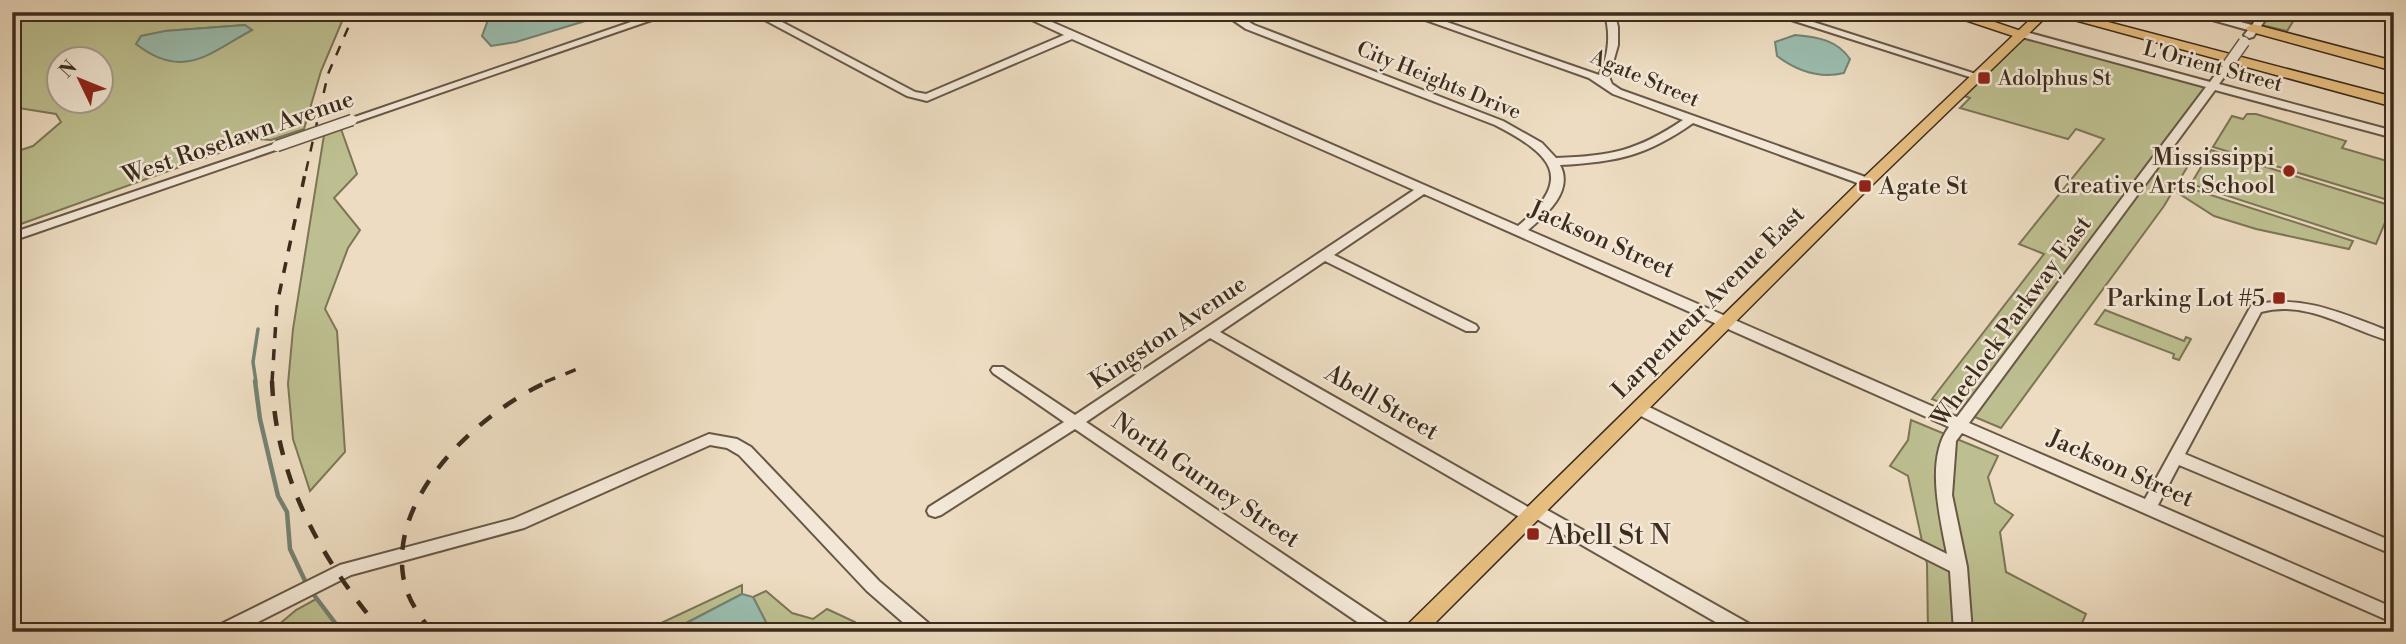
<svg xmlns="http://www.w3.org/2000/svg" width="2406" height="644" font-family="'Libre Bodoni',serif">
<rect width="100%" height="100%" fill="#eddcc1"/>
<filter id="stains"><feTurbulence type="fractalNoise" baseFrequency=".00286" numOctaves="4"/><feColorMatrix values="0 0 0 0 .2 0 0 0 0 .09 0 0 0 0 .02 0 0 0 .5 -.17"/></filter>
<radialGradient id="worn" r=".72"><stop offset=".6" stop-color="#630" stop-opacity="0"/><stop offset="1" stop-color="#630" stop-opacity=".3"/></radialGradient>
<path fill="#bdbf90" stroke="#7c7656" stroke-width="2" fill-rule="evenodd" d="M12,12h334l-25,59 -17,58 -33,11 -13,-1 -240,86 -6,-8v-64l21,-7 28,-24 -5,-8 -44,-7zM245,25l6,5 -16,9 -70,-8zM60,60h42v42h-42z
M2236,12h63l-12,19 -55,-13z
M2022,34l191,52 -47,64 26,9 -28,47 -163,222 -69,-29 112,-145 -25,-10 85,-105 -28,-10 -8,10 -108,-31 10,-10 -11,-4z
M2247,114h9l90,27 -4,7 52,15 -3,38 -178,-54 19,-31 11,3z
M341,129l16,45 -23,24 26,32 -12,18 -23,61 12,22 8,121 -35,39 -17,-52 -5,-55 5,-55 31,-194z
M2211,150l181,56 -16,38 -185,-60z
M2183,186l170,55 -4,8 -93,-20 -42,-13 -36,-23z
M2105,310l79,31 2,-4 5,2 -12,21 -6,-2 1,-4 -79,-30z
M1911,420l87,36 -10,21 7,26 18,12 -13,17 6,40 80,42 -8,18h-150l-1,-68 -19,-88 -18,-10 18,-26z
M742,585v9l-73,38h-27z
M766,591l26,22 21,6 14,-10 28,13 6,10h-90l-18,-35z
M316,599l27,33h-73l26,-22z"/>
<path fill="#9abcad" stroke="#748273" stroke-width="2" d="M491,12h124l-99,30 -25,4 -9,-10z
M245,25l7,5c-42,23 -69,51 -116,14l5,-8 24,-5z
M1795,35c23,2 42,5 55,24l-6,14c-25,6 -47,-2 -67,-17l-2,-14z
M742,594l11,3 18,35h-102z"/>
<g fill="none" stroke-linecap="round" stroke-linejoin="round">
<path stroke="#748273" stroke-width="3.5" d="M256,382l-3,-20 5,-33"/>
<path stroke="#748273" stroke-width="4.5" d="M255,381l5,38 18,77 9,16 3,37 17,36
M311,591l31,41"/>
<g stroke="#685846" stroke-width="4">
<path id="minor" d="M660,12h15l-319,110 -4,1 -6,-3z
M750,12h13l152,80 11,2 138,-59 -49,-23h14l489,214c58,-49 33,-72 -23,-101l-249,-96 -25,-17h12l21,13 249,96 39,22 14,15c55,-2 81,-7 127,-38l-70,-26 -24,-16 -186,-66h15l181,63c10,-19 12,-43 5,-63h10l4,15v18l-9,32 3,7 9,6 250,89 2,3 -6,4 -4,-1 -170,-62c-47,33 -76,39 -133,42 14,26 -14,50 -32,65l429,187 249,-330 -188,-51v-4h8l184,50 11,-15h8l1,2 -11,15 175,47v7l-179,-48 -246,333 176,76 106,-193c50,-14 97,10 143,27v9c-43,-11 -87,-43 -133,-30l-76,142 209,88v13l-215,-90 -21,40 236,103v15l-432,-190 -6,8 -4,54 15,72 5,65h-18l-4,-61 -317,-159 -3,-4 8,-5 5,1 304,150c-7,-37 -22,-95 2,-127l-525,-233 -90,61 142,70 2,3 -2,3h-10l-141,-70 -105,71 308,175 6,-3 6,2 215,121 3,5h-25l-198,-114 -6,3 -6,-2 -313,-181 -124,84 306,205 3,5h-23l-297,-203 -134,86 -6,2 -6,-2 -2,-4 2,-4 135,-85 -71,-49 -2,-3 2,-3h10l72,48 339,-225 -342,-151 -145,62 -20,-5z
M1766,12h16l200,64 -1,2h-8z
M2184,12h18l50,13 9,-13h10l-18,25 -4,1 -5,-3 4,-5z
M277,143l4,1v4l-269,93v-8z
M709,434l28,5 14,8 128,134 54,46 3,5h-22l-47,-41 -128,-136 -12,-7 -17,-3 -186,83 -173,47 -113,57h-26l3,-5 125,-62 173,-46z"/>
</g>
<g stroke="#3c2c1d" stroke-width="3">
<path id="major" d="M2038,12h13l-179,173 -446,447h-26l462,-453z"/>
</g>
<g stroke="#3c2c1d" stroke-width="3">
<path id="highway" d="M1941,12h24l65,22 -8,5z
M2045,12h25l324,85v10z
M2253,24l141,37v10l-146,-40 -2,-3z"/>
</g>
<use href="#minor" fill="#f3e8d7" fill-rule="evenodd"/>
<use href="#major" fill="#e6be80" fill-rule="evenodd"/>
<use href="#highway" fill="#e6be80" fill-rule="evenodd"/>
<path stroke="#3c2c1d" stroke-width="2.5" stroke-dasharray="10 10" stroke-linecap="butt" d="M306,171l22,-97 27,-62"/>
<path stroke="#3c2c1d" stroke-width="3.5" stroke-dasharray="11 11" stroke-linecap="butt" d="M272,382l5,-78 29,-135
M545,382l35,-14"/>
<path stroke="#3c2c1d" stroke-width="4.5" stroke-dasharray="15 15" stroke-linecap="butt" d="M272,381c4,99 48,176 110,251
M432,632c-13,-17 -26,-34 -29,-57 -12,-83 79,-164 146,-194"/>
<g stroke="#685846" stroke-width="13" stroke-linecap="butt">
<path id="minor-bridge" d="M2225,69l19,-27
M277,146l75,-26"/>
</g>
<use href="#minor-bridge" stroke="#f3e8d7" stroke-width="10"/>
</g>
<g fill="#8f2418" stroke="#f3e8d7" stroke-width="2.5">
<rect x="1977" y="71" width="14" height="14" rx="3.5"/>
<circle cx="2289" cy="171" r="7"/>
<rect x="1858" y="179" width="14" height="14" rx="3.5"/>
<rect x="2272" y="291" width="14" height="14" rx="3.5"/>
<rect x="1526" y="527" width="14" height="14" rx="3.5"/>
</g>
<g text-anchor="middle" stroke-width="5" stroke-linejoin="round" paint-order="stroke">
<g font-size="21" fill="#3c2c1d" stroke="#f3e8d7">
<text transform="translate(2213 66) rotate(15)" y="7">L'Orient Street</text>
<text transform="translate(1645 78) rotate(23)" y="7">Agate Street</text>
<text transform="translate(1439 80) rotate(22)" y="7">City Heights Drive</text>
</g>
<g font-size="21" fill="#3c2c1d" stroke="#f3e8d7" text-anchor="start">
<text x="1998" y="85">Adolphus St</text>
</g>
<g font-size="24" fill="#3c2c1d" stroke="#f3e8d7">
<text transform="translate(238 137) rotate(-19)" y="8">West Roselawn Avenue</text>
<text transform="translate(1602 239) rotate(24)" y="8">Jackson Street</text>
<text transform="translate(1708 302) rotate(-45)" y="8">Larpenteur Avenue East</text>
<text transform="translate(2011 321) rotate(-54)" y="8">Wheelock Parkway East</text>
<text transform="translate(1168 332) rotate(-34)" y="8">Kingston Avenue</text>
<text transform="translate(1382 402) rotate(30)" y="8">Abell Street</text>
<text transform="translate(2121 468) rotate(24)" y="8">Jackson Street</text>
<text transform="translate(1206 480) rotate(34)" y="8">North Gurney Street</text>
</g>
<g font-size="24" fill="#3c2c1d" stroke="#f3e8d7" text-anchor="end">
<text x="2275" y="165">Mississippi<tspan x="2275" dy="28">Creative Arts School</tspan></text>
<text x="1879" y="194" text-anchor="start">Agate St</text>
<text x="2265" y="306">Parking Lot #5</text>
</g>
<g font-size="28" fill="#3c2c1d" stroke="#f3e8d7" text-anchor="start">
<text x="1547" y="544">Abell St N</text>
</g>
</g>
<rect width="2406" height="644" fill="none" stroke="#eddcc1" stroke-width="42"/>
<rect x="14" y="14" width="2378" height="616" fill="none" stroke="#3c2c1d" stroke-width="3.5"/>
<rect x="21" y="21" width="2364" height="602" fill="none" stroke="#3c2c1d" stroke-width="2"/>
<g transform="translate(80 80) rotate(313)"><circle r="33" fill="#f3e8d7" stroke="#aa9d8d" stroke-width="2"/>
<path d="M0-5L12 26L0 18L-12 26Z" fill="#8f2418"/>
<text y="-10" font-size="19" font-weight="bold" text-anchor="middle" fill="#3c2c1d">N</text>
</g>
<rect width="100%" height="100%" filter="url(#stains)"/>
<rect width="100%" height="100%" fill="url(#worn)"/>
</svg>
